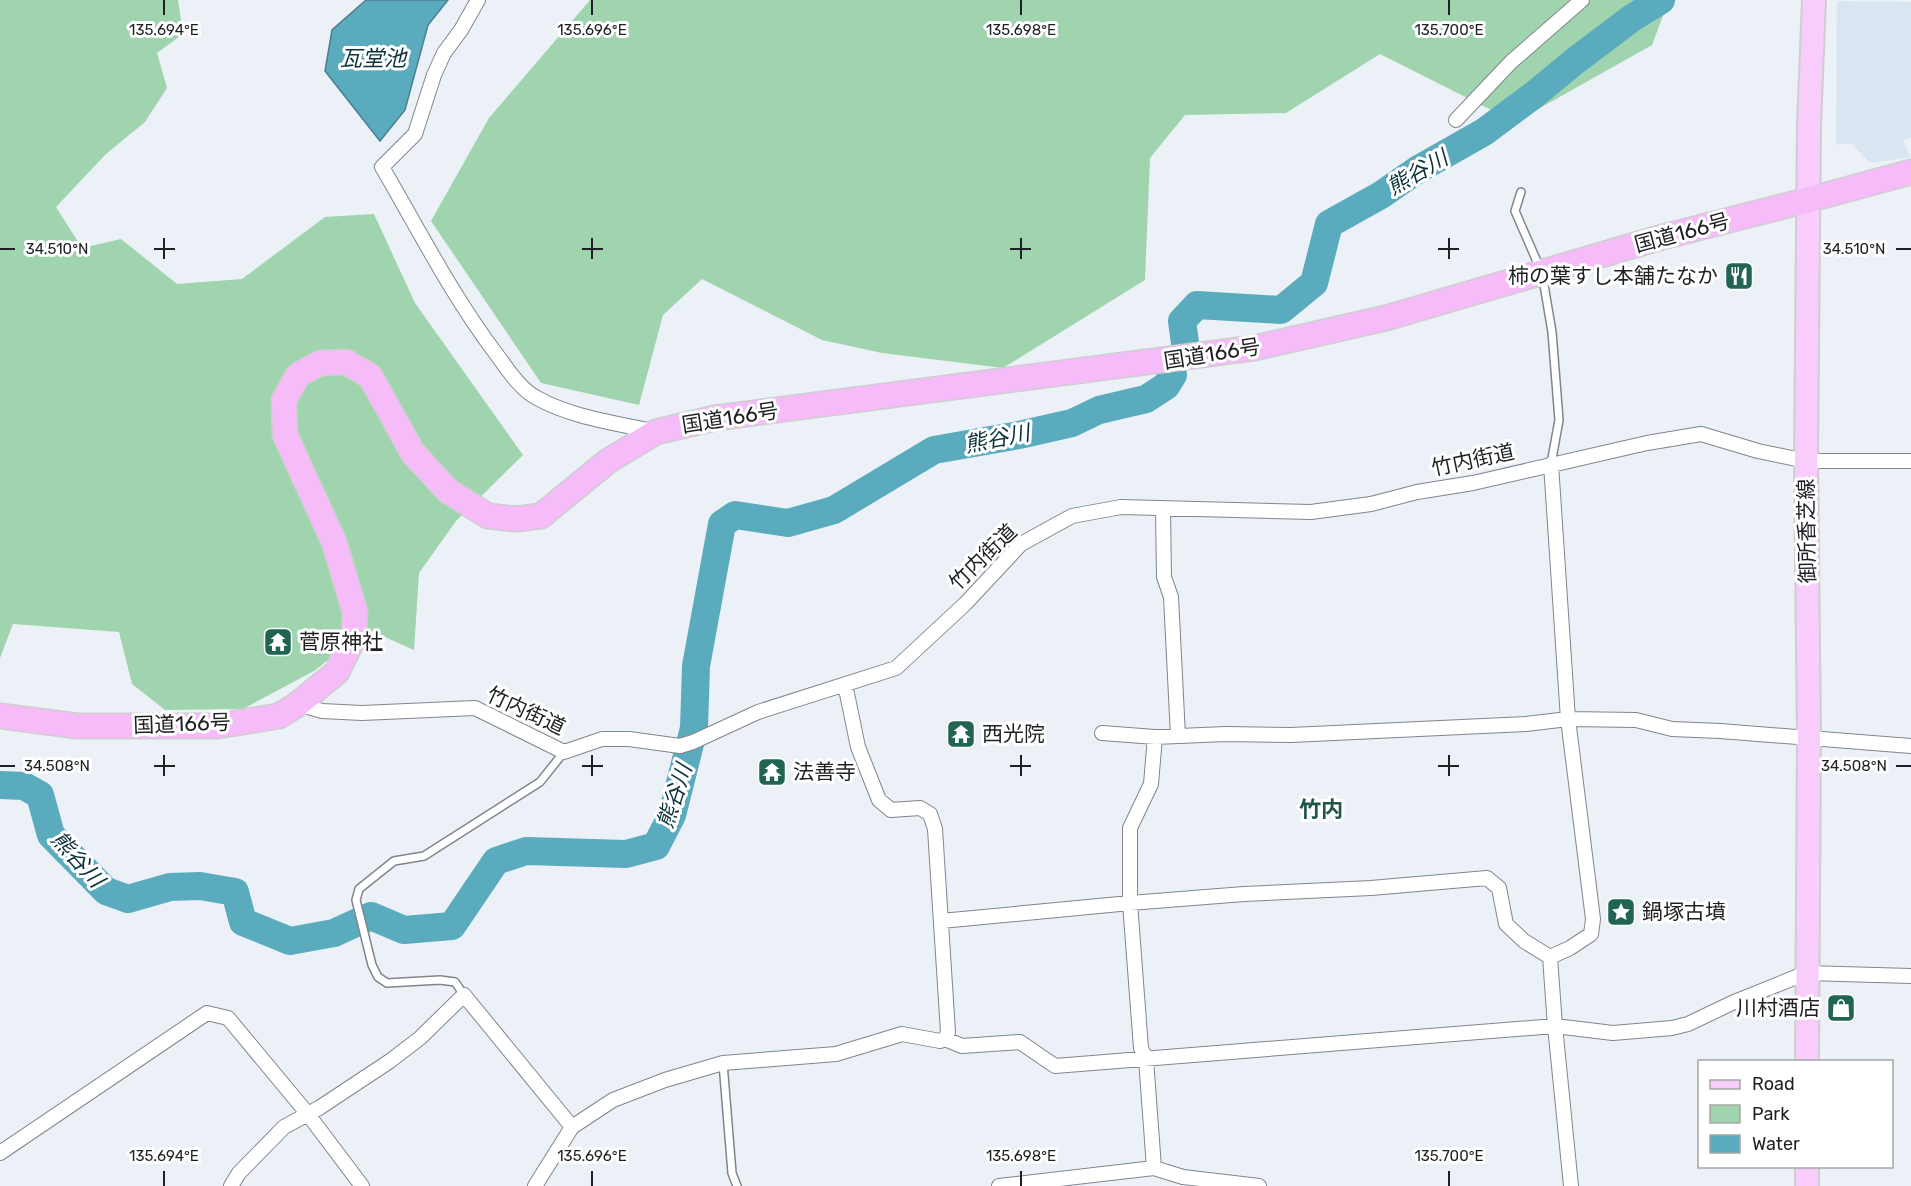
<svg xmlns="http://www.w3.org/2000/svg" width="1911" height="1186" font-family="Rubik,'Noto Sans JP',sans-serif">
<rect width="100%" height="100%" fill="#ebf1f7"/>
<path fill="#d9e6f1" d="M1837,1l74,1v136l-8,2 7,17 -40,6 -19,-20 -15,2z"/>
<path fill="#a0d4ae" d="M0,0h178l5,34 -26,19 10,35 -22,34 -39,32 -50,53 26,41 39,-9 56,45 65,-5 83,-62 49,-3 41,89 108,152 -67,66 -37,52 -5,77 -47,-21 -53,42 -71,38 -78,1 -33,-26 -13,-52 -106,-8 -13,34z
M590,0h1079l-17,45 -137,77 -135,-68 -94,59 -101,2 -35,43 -5,122 -142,88 -121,-15 -60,-13 -120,-61 -39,36 -24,90 -98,-22 -110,-162 58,-103z"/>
<path fill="#5babbe" stroke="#498190" stroke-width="1.5" d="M366,0h82l-20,25 -23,85 -25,31 -55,-70 7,-41z"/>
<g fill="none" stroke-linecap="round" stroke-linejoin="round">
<path stroke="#5babbe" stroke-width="28" d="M1185,343l-3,-22 15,-16 84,5 33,-27 15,-59 52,-29 36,-25 67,-38 51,-38 40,-33 57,-43 29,-18
M0,785l24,1 16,9 11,40 55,56 22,8 42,-12 30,-1 35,6 8,30 47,19 44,-8 37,-17 33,14 48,-4 44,-65 30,-10 100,3 30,-8 16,-31 22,-87 2,-62 26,-142 13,-9 53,8 46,-13 100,-60 85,-15 53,-12 27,-13 47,-11 20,-13 7,-11"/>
<g stroke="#80868c" stroke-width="10">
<path id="service" d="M1521,192l-6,19 27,62 10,59 7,88 -8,44
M464,995l-9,-13 -15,-2 -53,3 -9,-6 -6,-12 -16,-65 3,-11 35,-28 30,-5 116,-74 24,-30
M723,1063l9,110 5,13"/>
</g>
<g stroke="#80868c" stroke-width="16">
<path id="minor" d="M478,0l-17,30 -17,23 -10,22 -19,59 -33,33c37,63 70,129 115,188 11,15 23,34 40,43 36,20 80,25 119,34
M1456,120l55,-58 71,-62
M1163,510l1,67 7,20 7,139
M845,684l13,63 21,53 12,10 29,-2 10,6 5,15 13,203 -3,7
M298,704l24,7 40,2 113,-5 89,44 38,-13h27l51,7 13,-4 65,-30 138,-44 69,-64 56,-60 51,-28 49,-9 190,5 60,-8 46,-12 56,-9 174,-40 54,-9 57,17 48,10h105
M1102,733l53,4 71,-3 65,1 235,-11 42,-5 68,1 36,9 48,2 191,15
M941,921l189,-18 114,-9 127,-6 116,-10 12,10 7,36 18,17 26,16 5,69 16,160
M1550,957l20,-9 21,-14 2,-15 -25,-200 -17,-255
M0,1153l207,-140 21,5 79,95 55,73
M1154,1168l-8,-109 -5,-11 -11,-145v-75l21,-44 4,-47
M231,1186l8,-13 45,-46 35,-19 71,-47 30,-23 44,-43 108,132
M535,1186l37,-59 41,-27 52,-20 58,-17 113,-9 66,-20 38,7 5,-2 17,7 58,-4 35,24 500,-40 58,7 59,-5 16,-4 44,-21 74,-30 105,3
M999,1186l155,-18 29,9 76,9"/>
</g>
<g stroke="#cececf" stroke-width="26">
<path id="primary" d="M1807,1062l2,-325 -3,-276 3,-336 5,-125
M1807,1166v20"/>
</g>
<g stroke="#cececf" stroke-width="27">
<path id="trunk" d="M0,716l77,10h140l62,-10 19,-12 39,-32 17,-35 1,-25 -21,-70 -49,-107 -1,-35 14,-25 22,-12 26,-1 24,14 43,77 35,38 40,25 28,3 25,-3 67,-55 48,-29 59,-14 539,-70 132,-30 273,-80 149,-38 103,-28"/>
</g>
<use href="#service" stroke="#fff" stroke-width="7"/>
<use href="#minor" stroke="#fff" stroke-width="14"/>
<use href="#primary" stroke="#f8cdfb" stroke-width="22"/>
<use href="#trunk" stroke="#f6bcfa" stroke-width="24"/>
</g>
<path fill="none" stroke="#1e2023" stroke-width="2" d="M164,0v15M592,0v15M1021,0v15M1449,0v15M164,238v21M592,238v21M1021,238v21M1449,238v21M0,249h15M154,249h21M582,249h21M1010,249h21M1438,249h21M1896,249h15M164,755v21M592,755v21M1021,755v21M1449,755v21M0,766h15M154,766h21M582,766h21M1010,766h21M1438,766h21M1896,766h15M164,1171v15M592,1171v15M1021,1171v15M1449,1171v15"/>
<defs>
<g id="restaurant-square" transform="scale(1.5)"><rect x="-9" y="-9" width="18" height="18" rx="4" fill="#216454" stroke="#fff"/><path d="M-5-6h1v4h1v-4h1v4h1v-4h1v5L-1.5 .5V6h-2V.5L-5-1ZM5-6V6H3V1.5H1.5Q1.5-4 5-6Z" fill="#fff"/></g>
<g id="temple-square" transform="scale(1.5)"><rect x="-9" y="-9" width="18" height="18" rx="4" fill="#216454" stroke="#fff"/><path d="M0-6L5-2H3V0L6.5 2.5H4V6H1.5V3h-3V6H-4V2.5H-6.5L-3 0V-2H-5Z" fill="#fff"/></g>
<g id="sight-square" transform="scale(1.5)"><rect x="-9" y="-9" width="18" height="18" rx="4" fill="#216454" stroke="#fff"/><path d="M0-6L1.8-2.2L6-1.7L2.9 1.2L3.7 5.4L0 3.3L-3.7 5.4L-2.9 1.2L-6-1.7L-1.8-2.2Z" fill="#fff"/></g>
<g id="shop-square" transform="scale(1.5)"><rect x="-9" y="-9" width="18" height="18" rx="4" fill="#216454" stroke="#fff"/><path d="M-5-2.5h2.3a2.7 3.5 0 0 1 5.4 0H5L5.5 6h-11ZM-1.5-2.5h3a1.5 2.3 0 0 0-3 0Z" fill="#fff"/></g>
</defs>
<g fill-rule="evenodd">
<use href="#restaurant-square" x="1739" y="276"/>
<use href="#temple-square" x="278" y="642"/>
<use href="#temple-square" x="961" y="734"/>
<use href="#temple-square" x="772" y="772"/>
<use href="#sight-square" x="1621" y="912"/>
<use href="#shop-square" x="1841" y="1008"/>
</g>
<g text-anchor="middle" stroke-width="6" stroke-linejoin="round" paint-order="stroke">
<g font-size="21" fill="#1e2023" stroke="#fff">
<text transform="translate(1682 233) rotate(-15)" y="7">国道166号</text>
<text transform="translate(1212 354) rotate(-9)" y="7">国道166号</text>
<text transform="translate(730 418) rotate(-9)" y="7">国道166号</text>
<text transform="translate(1473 460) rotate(-12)" y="7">竹内街道</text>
<text transform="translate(1807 531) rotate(-91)" y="7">御所香芝線</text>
<text transform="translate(983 557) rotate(-44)" y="7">竹内街道</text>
<text transform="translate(526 711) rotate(25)" y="7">竹内街道</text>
<text transform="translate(182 724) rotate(-2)" y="7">国道166号</text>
</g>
<g font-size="21" fill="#1e2023" stroke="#fff" text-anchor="start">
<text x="1718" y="283" text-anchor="end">柿の葉すし本舗たなか</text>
<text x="299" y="649">菅原神社</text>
<text x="982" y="741">西光院</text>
<text x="793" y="779">法善寺</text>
<text x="1642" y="919">鍋塚古墳</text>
<text x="1820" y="1015" text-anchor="end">川村酒店</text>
</g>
<g font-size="22" font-style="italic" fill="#0b333b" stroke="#fff">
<text x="373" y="66">瓦堂池</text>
<text transform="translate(1417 172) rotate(-30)" y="8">熊谷川</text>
<text transform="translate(997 438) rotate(-11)" y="8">熊谷川</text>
<text transform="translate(674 796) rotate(-72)" y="8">熊谷川</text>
<text transform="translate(78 859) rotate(48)" y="8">熊谷川</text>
</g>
<g font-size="22" font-weight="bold" fill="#215547" stroke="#fff">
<text x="1321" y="817">竹内</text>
</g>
</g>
<g font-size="15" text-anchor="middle" fill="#1e2023" stroke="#fff" stroke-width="6" stroke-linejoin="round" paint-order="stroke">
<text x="164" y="35">135.694°E</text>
<text x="592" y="35">135.696°E</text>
<text x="1021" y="35">135.698°E</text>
<text x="1449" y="35">135.700°E</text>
<text x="57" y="254">34.510°N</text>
<text x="1854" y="254">34.510°N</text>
<text x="57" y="771">34.508°N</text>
<text x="1854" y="771">34.508°N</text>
<text x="164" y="1161">135.694°E</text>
<text x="592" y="1161">135.696°E</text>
<text x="1021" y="1161">135.698°E</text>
<text x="1449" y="1161">135.700°E</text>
</g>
<rect x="1698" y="1060" width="195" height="108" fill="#ffffff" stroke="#a5a6a7" stroke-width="1.5"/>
<rect x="1710" y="1080" width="30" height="9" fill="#f8cdfb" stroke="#a5a6a7" stroke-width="1.5"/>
<text x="1752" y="1090" font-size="18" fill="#1e2023">Road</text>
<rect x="1710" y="1105" width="30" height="18" fill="#a0d4ae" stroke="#a5a6a7" stroke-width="1.5"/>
<text x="1752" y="1120" font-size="18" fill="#1e2023">Park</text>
<rect x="1710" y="1135" width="30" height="18" fill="#5babbe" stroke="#a5a6a7" stroke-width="1.5"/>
<text x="1752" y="1150" font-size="18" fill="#1e2023">Water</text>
</svg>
